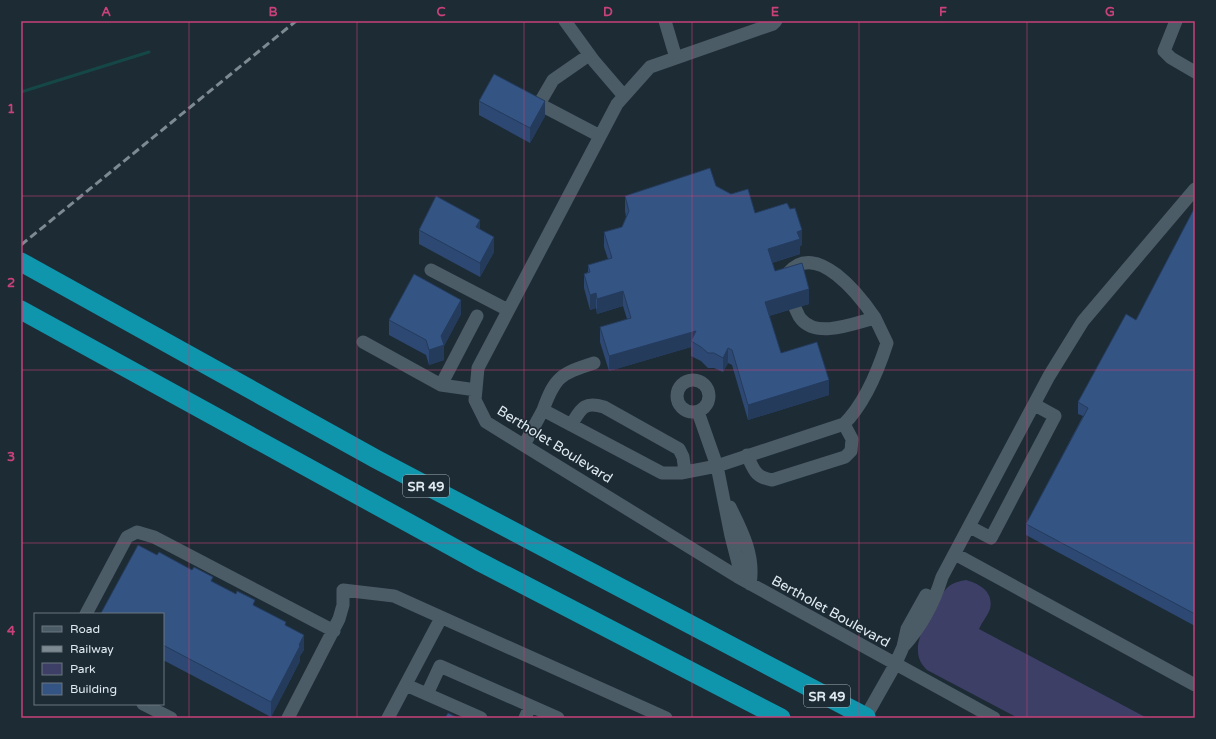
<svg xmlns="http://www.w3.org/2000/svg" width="1216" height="739" font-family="'Varela Round',sans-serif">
<rect width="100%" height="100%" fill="#1d2b35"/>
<path fill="#3d3f66" d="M966,580c14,4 28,12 24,29 -2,6 -8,13 -11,20l168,89h-129l-91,-48c-5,-5 -9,-11 -9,-19 -2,-14 18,-52 29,-63 5,-5 12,-7 19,-8z"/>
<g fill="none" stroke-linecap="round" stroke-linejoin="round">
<path stroke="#154746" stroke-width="3" d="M21,92l128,-40"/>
<path stroke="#4c5c67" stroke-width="13" d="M565,21l29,40 30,35
M665,21l11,37
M776,21l-3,3 -123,43 -33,37 -139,264 -3,32 11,22 252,155 256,141
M1176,21l-12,30 7,7 24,14
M589,55l-36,25 -14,24 61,32
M431,270l77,40
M788,273c28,-34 72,23 87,45 -20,5 -58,21 -74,1 -3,-3 -4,-8 -6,-11
M363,342l78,43 35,5
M677 396a16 16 0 1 1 32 0a16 16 0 1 1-32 0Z
M441,385l36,-69
M543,410c12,-33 17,-36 51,-47
M571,425c10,-16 12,-24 33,-18l75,42 4,8 2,15
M524,445l19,-35 119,63h19l36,-7 -19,-54
M747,455c7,15 8,22 25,25l73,-23 6,-6 1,-12 -8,-15
M730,507c12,24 25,49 20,77
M970,527l21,11 64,-122 -20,-11
M955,554l240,131
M738,577l2,-6 -9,-35 -14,-70 127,-42c21,-21 34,-53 43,-81l-12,-25
M86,614l41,-77 10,-5 17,5 180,94
M903,647c18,-20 31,-44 39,-70l107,-201 34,-55 112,-132
M406,685l75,33
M427,694l13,-28 118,52
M143,704l28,14
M288,718l51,-99 4,-14v-15l51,6 272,122
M388,718l53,-100
M525,718l5,-12
M865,718l30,-53 8,-18 4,-18 19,-34"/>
<path stroke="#0f96ad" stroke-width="19" d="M21,262l355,197 490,258
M21,310l457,251 303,157"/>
<path stroke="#7d8a92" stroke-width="3" stroke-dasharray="8 4" stroke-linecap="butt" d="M21,245l275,-224"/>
</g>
<path fill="#2d4872" d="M479,101l66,15 -15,27 -51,-28z
M716,186l86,59 -2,1v8l-28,9 3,8 34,33 -40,12 12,37 48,42 -81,25 -16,-55 -4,-2 -5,9 -9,-4h-6l-7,-7 -10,-5v-9l-82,24 -9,-29v-15l27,-8 -4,-13 -26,8 -1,-6 -6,2 -6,-22v-14l4,-2v-7l20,-6 -4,-12v-15l18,-5 4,-10 -1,-6v-15z
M1195,207v419l-169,-91v-11l57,-108 -5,-2v-12l58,-82z
M480,229l14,23 -14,25 -61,-33v-14z
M461,314l-17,32v14l-15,5 -3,-10 -37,-20v-15z
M213,582l42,24 31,20 18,24 -4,6v5l-29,56 -108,-57v-46h-62v-1z"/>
<path fill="#243b5c" d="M545,101v15l-15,27v-15z
M480,220v14l-4,-7z
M802,230v15l-2,1v8l-32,10v-15l29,-17z
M494,237v15l-14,25v-14z
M809,289v15l-44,13v-15z
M623,291v15l-26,8v-15z
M596,293v15l-6,2v-15z
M461,300v14l-17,32v14l-15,5v-15z
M696,331l-5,10v6l-82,24v-15z
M728,348v15l-5,9v-14z
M829,380v15l-81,25v-15z
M304,635v15l-4,6v5l-29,56v-15z"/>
<path fill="#345484" stroke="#243b5c" d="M494,74l51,27 -15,27 -51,-27z
M710,168l6,18 15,8 17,-5 7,24 32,-10 3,6 5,-1 7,22 -5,2 3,7 -32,10 7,22 27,-8 7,26 -44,13 16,51 36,-11 12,38 -81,25 -16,-55 -4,-2 -5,10 -9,-5h-6l-7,-6 -10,-6 5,-10 -87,25 -9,-29 31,-9 -8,-27 -26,8 -1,-6 -6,2 -6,-21 6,-2 -2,-7 24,-7 -8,-26 18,-5 7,-16 -4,-15z
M436,196l44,24 -4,7 18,10 -14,26 -61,-33z
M1195,207v407l-169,-90 62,-116 -10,-6 48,-88 10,6z
M414,274l47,26 -20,36 3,9 -15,5 -3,-10 -37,-20z
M138,545l19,10 2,-3 33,18 2,-3 19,10 -2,4 25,13 1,-3 18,9 -2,5 33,17 -1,3 19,10 -5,10 1,1 -29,56 -108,-57v-31h-60l-2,-1z
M448,713l10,5h-13z"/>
<path fill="none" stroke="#c84279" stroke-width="1" stroke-opacity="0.55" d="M189,21v697M357,21v697M524,21v697M692,21v697M859,21v697M1027,21v697M21,196h1174M21,370h1174M21,543h1174"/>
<g text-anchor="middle" stroke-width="3.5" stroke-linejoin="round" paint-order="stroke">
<g fill="#1d2b35" stroke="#a5b0b7" stroke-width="1">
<rect x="403" y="475" width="46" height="22" rx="3"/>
<rect x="804" y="685" width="46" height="22" rx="3"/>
</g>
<g font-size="13" font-weight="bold" fill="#dfe9ef">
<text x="426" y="491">SR 49</text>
<text x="827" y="701">SR 49</text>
</g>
<g font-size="14" fill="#dfe9ef" stroke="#1d2b35">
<text transform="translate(555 444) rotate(32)" y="5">Bertholet Boulevard</text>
<text transform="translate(831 611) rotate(29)" y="5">Bertholet Boulevard</text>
</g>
</g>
<rect width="1216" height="739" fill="none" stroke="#1d2b35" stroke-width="44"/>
<rect x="34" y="613" width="130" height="92" fill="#1d2b35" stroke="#6b777f"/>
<rect x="42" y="626" width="20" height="6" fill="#4c5c67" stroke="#6b777f"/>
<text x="70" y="633" font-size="12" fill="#dfe9ef">Road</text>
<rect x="42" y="646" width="20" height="6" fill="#7d8a92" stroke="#6b777f"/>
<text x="70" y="653" font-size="12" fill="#dfe9ef">Railway</text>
<rect x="42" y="663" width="20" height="12" fill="#3d3f66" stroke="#6b777f"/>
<text x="70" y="673" font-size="12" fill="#dfe9ef">Park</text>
<rect x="42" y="683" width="20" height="12" fill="#345484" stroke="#6b777f"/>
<text x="70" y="693" font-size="12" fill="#dfe9ef">Building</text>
<rect x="22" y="22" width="1172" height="695" fill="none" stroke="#c84279" stroke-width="1.5"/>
<g font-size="13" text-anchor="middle" font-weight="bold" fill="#c84279">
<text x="106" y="16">A</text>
<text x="273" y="16">B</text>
<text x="441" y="16">C</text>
<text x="608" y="16">D</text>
<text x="775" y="16">E</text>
<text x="943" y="16">F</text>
<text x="1110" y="16">G</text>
<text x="11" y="113">1</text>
<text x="11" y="287">2</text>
<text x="11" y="461">3</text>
<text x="11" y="635">4</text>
</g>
</svg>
